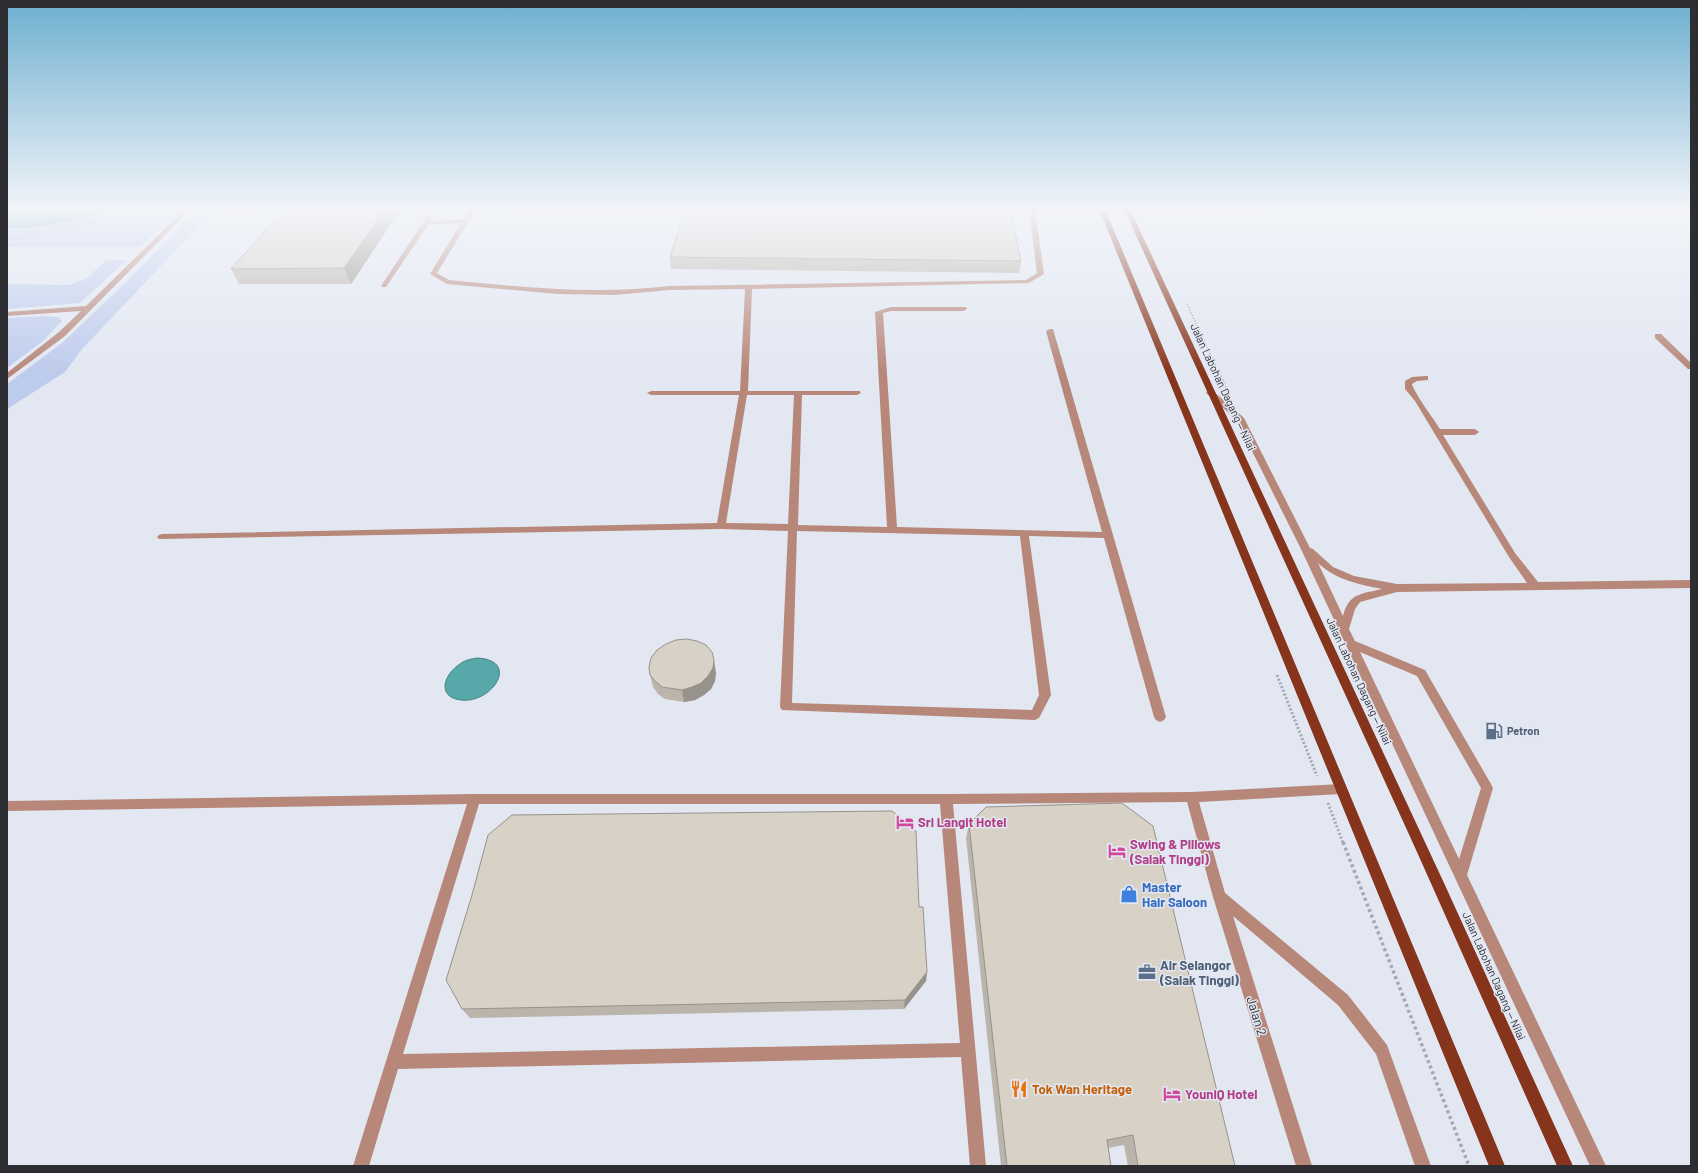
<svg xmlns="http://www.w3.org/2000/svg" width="1698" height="1173" font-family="Barlow,sans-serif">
<rect width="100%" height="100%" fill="#e2e7f2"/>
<path fill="#bdcbec" d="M7,209h173l-40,38h-133z
M198,209h17l-133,140 -17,23 -58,37v-25l55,-41 64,-61z
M107,260h20l-47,43 -73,6v-25l62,1 18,-7z
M46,316l12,1 4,4 -18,19 -37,28v-50z"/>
<path fill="#56a8a9" stroke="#498385" d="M7,209h103c-33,10 -69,20 -103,18z
M477,658c44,2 15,46 -16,42 -25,-3 -17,-26 -1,-36 5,-4 11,-5 17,-6z"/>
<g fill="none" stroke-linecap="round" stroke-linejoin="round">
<path stroke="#a4a8b0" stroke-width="1.5" stroke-dasharray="1.5 1.5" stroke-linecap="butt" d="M7,240l116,-26 13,-5
M1187,304l32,69"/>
<path stroke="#a4a8b0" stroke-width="2" stroke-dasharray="2 2" stroke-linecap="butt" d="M1219,372l8,18"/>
<path stroke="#a4a8b0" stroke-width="3" stroke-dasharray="2 2" stroke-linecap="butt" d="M1277,675l40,101
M1328,803l15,40"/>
<path stroke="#a4a8b0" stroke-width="3.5" stroke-dasharray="3 3" stroke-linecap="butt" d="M1343,842l126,324"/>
<path fill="#b78779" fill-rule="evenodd" d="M185,209h6l-126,127 -58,43v-6l52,-41 22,-21 -74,5v-4l79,-6z
M432,209h6l-8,12 34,-2 6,-10h6l-39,64 12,7c73,7 146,15 220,6l357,-6 11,-7 -8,-64h6l9,65 -15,9 -277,6 -4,102h112l1,2 -4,2h-55l-4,130 89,2 -12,-215 16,-5h75l1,2 -4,2h-72l-8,2 14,214 205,5 -56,-201 4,-2h3l113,388 -2,3 -4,2 -4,-2 -2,-3 -50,-179 -75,-2 22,159 -12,23 -4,2 -253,-10 -2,-3 8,-176 -67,-2 -562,10 -2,-2 2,-2 3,-1 555,-11 22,-128h-88l-4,-2 4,-2h89l5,-102 -76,1 -54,5 -57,-1 -111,-10 -17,-10 31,-51 -33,2 -42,62h-4l-1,-1zM747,395h47l-6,129 -62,-1zM797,531l223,5 19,159 -7,15 -240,-7z
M1655,334h6l30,29v6h-3l-33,-31z
M1425,376h3v4l-11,1 -5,3c1,7 23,37 28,45h35l4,3 -4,3h-32l72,118 23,29 153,-2v8l-294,4 -37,10 -5,7 -6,20 6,12 70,29 66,114 2,4 -26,87 139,291h-16l-290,-619 -64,-128 -30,-26 1,-2h6l31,27 66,130 3,1 20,18 21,9 43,8 130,-1 -18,-26 -94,-156 -10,-12v-8l7,-4zM1318,563c18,17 40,21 64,26 -21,5 -33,4 -39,27zM1360,652l57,24 64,112 -22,71z
M1341,784l4,1 2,4 -2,4 -4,1 -142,8 26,91 123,102 39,50 44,121h-16l-39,-112 -38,-49 -105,-89 79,250h-16l-83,-269 -26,-95 -234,2 33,362h-16l-9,-109 -563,12 -29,97h-16l114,-362 -460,7v-10l468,-7h471l246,-2zM479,804h461l20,239 -557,11z"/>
<path fill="#86341c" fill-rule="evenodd" d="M1099,209h6l400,957h-16z
M1124,209h6l314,674 129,283h-16l-140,-314z"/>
</g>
<path fill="#bab4aa" d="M285,209h116l-50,75h-112l-8,-15z
M670,257l351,4 -2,12 -348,-4z
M716,673l-1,8 -4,8 -7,6 -9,5 -11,2 -19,-3 -7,-5 -5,-7 -3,-12z
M969,824l266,342h-107l-4,-21 -16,3 3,18h-110l-35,-328z
M472,895l447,12 8,65 -1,9 -22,28 -434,9 -8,-9z"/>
<path fill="#97928b" d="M385,209h16l-50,75 -7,-16z
M714,660l2,13 -1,8 -4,8 -7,6 -9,5 -11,2 -2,-12z
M927,972l-1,9 -22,28 1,-9z"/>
<path fill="#d8d1c6" stroke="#97928b" d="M285,209h100l-41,59 -113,1z
M685,209h325l11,52 -351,-4z
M687,639l10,2 9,4 6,7 2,8 -1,8 -5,8 -7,7 -9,4 -10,3 -20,-3 -7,-6 -5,-6 -1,-8 2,-9 6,-8 9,-6 10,-4z
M1122,803l31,23 82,340h-97l-5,-31 -26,5 4,26h-104l-38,-342 17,-17z
M892,811l24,20 3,76h4l4,65 -22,28 -443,9 -16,-29 26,-85 16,-60 24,-20z"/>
<linearGradient id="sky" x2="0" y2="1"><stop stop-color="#6dafcf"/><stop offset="0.56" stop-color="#f2f4f9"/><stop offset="1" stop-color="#f2f4f9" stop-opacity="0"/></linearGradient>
<rect width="1698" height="373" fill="url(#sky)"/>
<defs>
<g id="fuel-bare" transform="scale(1.38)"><path d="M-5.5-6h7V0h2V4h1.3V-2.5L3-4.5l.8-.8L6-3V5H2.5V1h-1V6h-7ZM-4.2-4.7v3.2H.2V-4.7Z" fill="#5c6f8a" stroke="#e2e7f2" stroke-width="2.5" paint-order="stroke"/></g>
<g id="hotel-bare" transform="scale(1.38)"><path d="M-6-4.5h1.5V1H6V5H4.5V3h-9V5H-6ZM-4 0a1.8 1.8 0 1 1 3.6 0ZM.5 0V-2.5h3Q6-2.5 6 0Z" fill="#d1479c" stroke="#e2e7f2" stroke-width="2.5" paint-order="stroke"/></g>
<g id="shop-bare" transform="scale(1.38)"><path d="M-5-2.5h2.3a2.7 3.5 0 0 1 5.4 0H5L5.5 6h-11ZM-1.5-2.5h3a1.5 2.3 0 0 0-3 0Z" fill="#3f7fe0" stroke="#e2e7f2" stroke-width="2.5" paint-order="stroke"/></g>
<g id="office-bare" transform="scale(1.38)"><path d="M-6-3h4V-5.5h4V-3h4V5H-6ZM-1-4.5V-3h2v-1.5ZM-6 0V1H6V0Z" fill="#5c6f8a" stroke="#e2e7f2" stroke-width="2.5" paint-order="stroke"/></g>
<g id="restaurant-bare" transform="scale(1.38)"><path d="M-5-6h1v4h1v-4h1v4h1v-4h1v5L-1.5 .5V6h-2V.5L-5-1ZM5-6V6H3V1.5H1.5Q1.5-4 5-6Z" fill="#e8710a" stroke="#e2e7f2" stroke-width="2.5" paint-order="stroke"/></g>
</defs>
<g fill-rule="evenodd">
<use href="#fuel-bare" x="1494" y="731"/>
<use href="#hotel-bare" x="905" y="822"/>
<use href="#hotel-bare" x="1117" y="851"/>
<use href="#shop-bare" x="1129" y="894"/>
<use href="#office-bare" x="1147" y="972"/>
<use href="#restaurant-bare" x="1019" y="1089"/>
<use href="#hotel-bare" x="1172" y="1094"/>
</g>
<g text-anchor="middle" stroke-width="3" stroke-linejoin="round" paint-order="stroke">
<g font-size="11" fill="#2c2e32" stroke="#e2e7f2">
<text transform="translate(1223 387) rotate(65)" y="4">Jalan Labohan Dagang ‒ Nilai</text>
<text transform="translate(1359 681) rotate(65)" y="4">Jalan Labohan Dagang ‒ Nilai</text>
<text transform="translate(1494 976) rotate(66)" y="4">Jalan Labohan Dagang ‒ Nilai</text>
</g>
<g font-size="11" font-weight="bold" fill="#4e5e75" stroke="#e2e7f2" text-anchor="start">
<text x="1507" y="735">Petron</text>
</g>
<g font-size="13" font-weight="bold" fill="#b23c85" stroke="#e2e7f2" text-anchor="start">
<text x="918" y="827">Sri Langit Hotel</text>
<text x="1130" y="849">Swing &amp; Pillows<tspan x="1130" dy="15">(Salak Tinggi)</tspan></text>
<text x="1185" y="1099">YouniQ Hotel</text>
</g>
<g font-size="13" font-weight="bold" fill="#366cbe" stroke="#e2e7f2" text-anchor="start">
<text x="1142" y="892">Master<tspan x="1142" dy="15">Hair Saloon</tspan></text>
</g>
<g font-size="13" font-weight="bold" fill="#4e5e75" stroke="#e2e7f2" text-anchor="start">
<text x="1160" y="970">Air Selangor<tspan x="1160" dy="15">(Salak Tinggi)</tspan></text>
</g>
<g font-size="13" fill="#2c2e32" stroke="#e2e7f2">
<text transform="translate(1257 1016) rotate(73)" y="5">Jalan 2</text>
</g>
<g font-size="13" font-weight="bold" fill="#c56008" stroke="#e2e7f2" text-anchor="start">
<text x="1032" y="1094">Tok Wan Heritage</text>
</g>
</g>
<rect width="1698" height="1173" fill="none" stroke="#2c2e32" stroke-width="16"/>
</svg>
